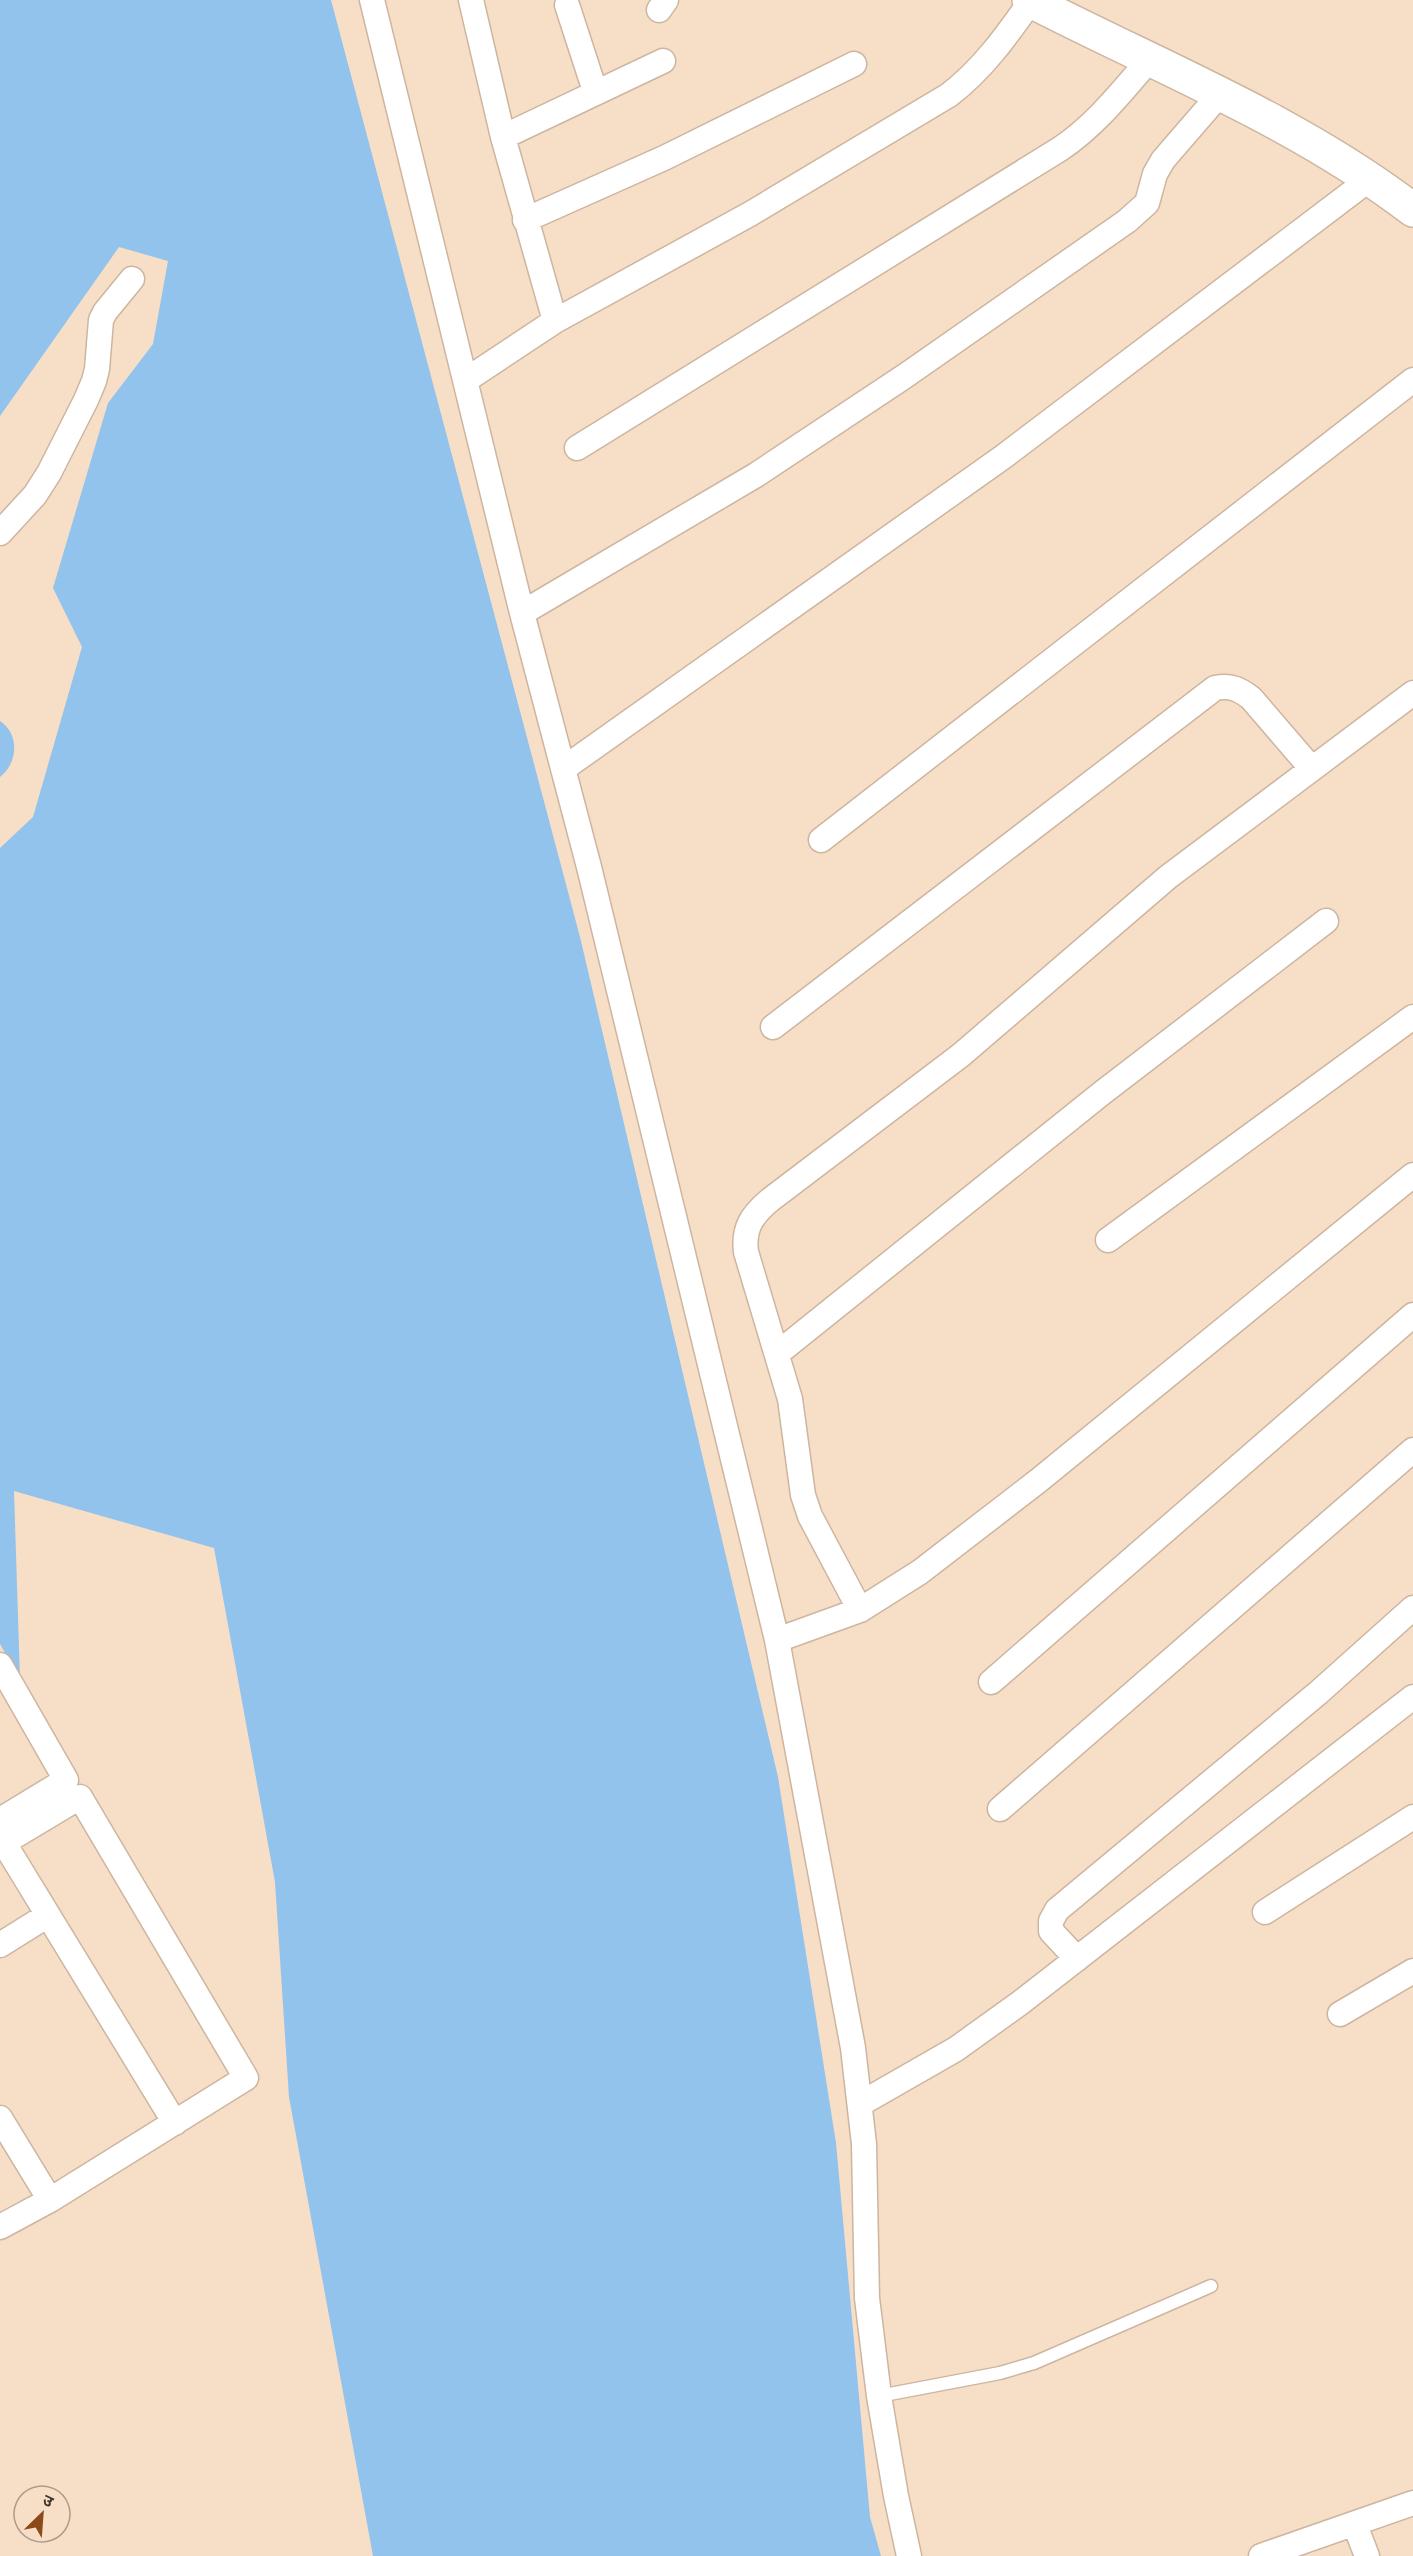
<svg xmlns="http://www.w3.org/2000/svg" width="1413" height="2556" font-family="Cabin,'Noto Sans Devanagari',sans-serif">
<rect width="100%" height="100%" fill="#f7dec7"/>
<path fill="#91c3ec" d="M0,0h331l249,937 198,840 58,366 34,374 11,39h-508l-84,-459 -14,-215 -61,-334 -200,-57 6,188 -20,-35v-796l33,-31 49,-170 -29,-59 55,-185 45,-59 15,-83 -49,-14 -119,169z
M0,721c20,13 18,42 0,56z"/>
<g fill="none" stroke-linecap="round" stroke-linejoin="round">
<g stroke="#cdb5a0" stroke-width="15">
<path id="lane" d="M879,2396l121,-23 34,-10 177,-77"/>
</g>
<g stroke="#cdb5a0" stroke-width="27">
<path id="street" d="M372,0l150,613 67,254 188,773 76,408 11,96 3,154 12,98 17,100 13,60
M471,0l32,137 52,184
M567,5l28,86
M659,10l7,-10
M503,137l160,-76
M525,220l139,-62 190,-94
M466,380l89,-59 195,-107 199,-119c34,-26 58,-60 82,-94
M577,448l483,-299c36,-24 62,-58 90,-90
M0,533l35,-38 14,-22 37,-73 8,-19 3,-12 4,-49 4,-8 27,-33
M522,613l234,-138 149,-99 222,-155 20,-18 8,-29 8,-14 57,-66
M563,769l440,-312 368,-279
M821,840l592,-460
M773,1027l442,-339c16,-3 24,1 36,10l61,71
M1108,1240l305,-223
M778,1353l324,-260 224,-172
M860,1610l-50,-94 -7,-21 -13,-96 -44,-147c-3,-24 6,-37 24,-52l191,-145 207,-178 245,-184
M777,1640l83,-30 60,-38 118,-91 375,-306
M0,1665l66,115 -66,40
M991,1682l422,-367
M1000,1809l413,-359
M4,1843l171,280
M0,1845l80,-48 166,281 -196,122 -50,27
M1265,1912l148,-95
M0,1945l48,-30
M1077,1959l-26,-28v-10l6,-11 261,-217 95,-85
M1340,2014l73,-43
M860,2104l96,-55 64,-46 393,-306
M0,2118l50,82
M1355,2525l12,31
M1261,2556l152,-53"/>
</g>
<g stroke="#cdb5a0" stroke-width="36">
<path id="secondary" d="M1029,0c130,67 268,121 384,210"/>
</g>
<use href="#lane" stroke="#fff" stroke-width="12"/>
<use href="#street" stroke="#fff" stroke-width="24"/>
<use href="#secondary" stroke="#fff" stroke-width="33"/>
</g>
<g transform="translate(42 2514) rotate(25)"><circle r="28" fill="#f7dec7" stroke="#ae9b8a" stroke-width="1.5"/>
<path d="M0-4.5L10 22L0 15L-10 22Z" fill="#8c491a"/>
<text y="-9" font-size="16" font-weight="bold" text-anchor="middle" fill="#41372e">उ</text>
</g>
</svg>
